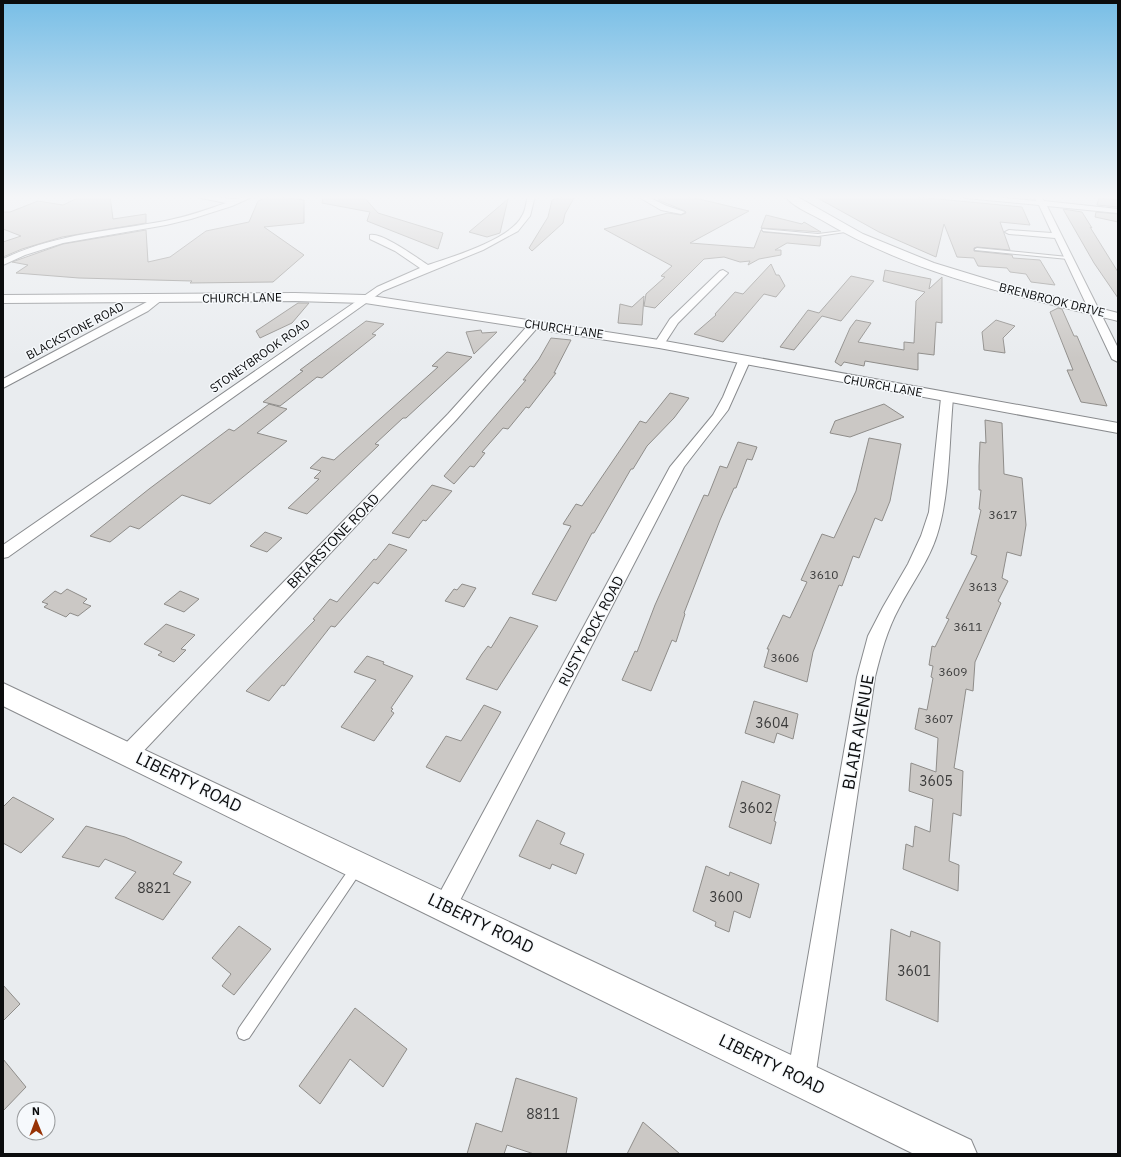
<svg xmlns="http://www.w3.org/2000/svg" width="1121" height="1157" font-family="'IBM Plex Sans',sans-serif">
<rect width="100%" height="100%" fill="#e9ecef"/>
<path fill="#cbc8c5" stroke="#8f8d8a" d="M82,196h28l3,23 33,-5v9l-84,14 -40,12 -19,8v-15l18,-6 -18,-7v-17h7l28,-11 25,4z
M271,196l33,4v23l-40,4 40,28 -31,27 -83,1 2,-2 -113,-3 -63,-5 12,-8 -16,-3 51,-18 83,-14 2,32 22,-5 36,-26 43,-9 9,-21z
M323,196h40l15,17 65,20 -5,16 -71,-28 3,-9 -48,-9z
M566,196h9l-10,18 -2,9 -31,28 -3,-3 19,-31 4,-17z
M669,196h14l16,3 50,12 -59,32 64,5 7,-18 2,2 58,5 -1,9 -33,-3 -12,7h6v5l-22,4 -11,6 2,-4 -10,1 -16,-5 -20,2 -49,49 -11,-2 2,-12 19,-17 -4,-1 11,-10 -68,-37 64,-16 13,2 5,-2 -1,-2 -27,-11z
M814,196h92l116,11 8,18 -30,-3 10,28 -33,-3 -3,1v3l38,4 1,3 27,2 15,25 -24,-3 -5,-8 -16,-2 -3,-4 -29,-2 -4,-8 -17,-1 -13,-33 -8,33 -57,-25z
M1099,198l19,2v7l-21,-2z
M508,199l-8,34 -13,4 -18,-5z
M1063,209l19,3 10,16 -2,-1 28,45v26l-24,-35z
M1096,212l22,2v8l-23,-5z
M766,215l36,9 2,-2 17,10 -60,-4z
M771,264l5,11h3l6,11 -9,11 -12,-3 -41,48 -29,-8 22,-19 -1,-1 20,-22 8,2z
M885,270l46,9 -2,10 13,-12v46l-6,-1 -2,33 -16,-2v17l-53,-9 -1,5 -20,-4 -3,4 -6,-4 15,-34 6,-8 15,3 -13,19 46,8v-8l10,1 2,-42 9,-9 -42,-11z
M851,276l23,5 -33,40 -19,-5 -28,34 -14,-3 28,-37 11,3z
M644,296l-2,29 -24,-2 2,-19 12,3z
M298,303h11l-17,20 -32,15 -4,-7z
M1058,308l4,1 12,27h3l30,70 -26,-4 -14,-32h6l-23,-58z
M996,320l19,6 -12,12 2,15 -21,-3 -2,-18z
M366,321l18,3 -12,10 4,1 -54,43 -5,-1 -37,29 -17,-4 40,-31 -3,-1z
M481,330l1,3 15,-1 -23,22 -8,-22z
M551,338l20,2 -17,33h2l-27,35 -3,-1 -18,22 -5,-1 -21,24 3,1 -11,14 -4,-1 -16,18 -10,-8 82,-96h-3l16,-21z
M447,352l25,5 -66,61h-3l-28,26 4,1 -72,69 -19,-6 31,-29 -5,-1 7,-7 -11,-3 12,-11 12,3 104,-93 -6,-1z
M670,393l19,5 -15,20 -27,28 -14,23h-2l-37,64h-2l-36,68 -24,-7 39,-68 -8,-2 13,-20 6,2 58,-85 6,2z
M269,404l18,5 -30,24 30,8 -77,63 -28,-9 -43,34 -9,-3 -20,16 -20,-6 59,-47 80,-60 5,2z
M884,404l20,13 -54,20 -20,-4 5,-12z
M985,420l17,3 2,51 18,4 4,47 -5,31 -14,-4 -5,26 6,3 -10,20 3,2 -26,59 -2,29 -7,-2 -12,79 9,3 -2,45 -8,-3 -4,48 10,4 -1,26 -55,-22 3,-25 7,3 2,-21 15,6 3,-33 -24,-8 2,-28 25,9 2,-34 -23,-9 4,-21 8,2 6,-32 -2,-1 2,-11 -4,-1 3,-19 3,1 14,-28 -3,-1 31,-62 -6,-2 10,-44 -2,-1 2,-19h-2v-24l1,-24 6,1z
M869,438l32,6 -11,57 -8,20 -7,-3 -16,40 -6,-2 -11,30 -3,-1 -26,67 -6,30 -43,-15 5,-18h-2l16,-34 7,3 17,-36 -6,-2 21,-46 12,4 22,-47z
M738,442l19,5 -5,13 -5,-1 -11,29h-2l-14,32 -36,93 1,1 -9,28 -4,-2 -21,51 -29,-11 13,-29 2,1 18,-47 49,-110 4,1 12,-30 7,2z
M432,485l20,6 -26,30 -3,-1 -14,18 -17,-5z
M265,532l17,6 -15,14 -17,-6z
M389,544l18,6 -29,34 -4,-2 -39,45 -4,-1 -47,60 -2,-1 -13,16 -23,-10 69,-71 -2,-1 17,-20 7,3 37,-43 2,1z
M462,584l14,4 -12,19 -19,-6 9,-12 3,1z
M67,589l20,10 -4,4 8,3 -13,10 -8,-3 -4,4 -22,-10 4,-3 -6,-2 13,-11 6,3z
M180,591l19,8 -15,13 -20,-8z
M510,617l28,9 -41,64 -31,-11 16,-25 6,-8 3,2z
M166,624l29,11 -14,14 5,1 -12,12 -16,-7 4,-3 -18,-8z
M367,656l17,6 -1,2 30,12 -22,32 2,1 -2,2 3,2 -20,28 -33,-14 35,-47 -22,-8z
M754,701l44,13 -5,25 -16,-6 -3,10 -29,-10z
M484,705l17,7 -41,70 -34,-15 20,-31 15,5z
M742,781l38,14 -6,26 2,1 -5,22 -42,-17z
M13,797l41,22 -33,34 -18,-10v-36z
M537,820l28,13 -5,11 24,10 -8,20 -24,-10 -2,5 -31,-13z
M86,826l39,11 57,25 -9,12 18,8 -28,38 -48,-22 21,-26 -31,-13 -6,8 -37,-10z
M706,866l23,10 1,-4 29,12 -9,34 -16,-7 -5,21 -14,-6 1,-4 -23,-11z
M239,926l32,23 -37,46 -12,-9 9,-12 -19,-16z
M891,929l19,8 1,-6 29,11 -2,80 -52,-22z
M3,985l17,19 -17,17z
M355,1008l52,41 -24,38 -33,-28 -30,45 -21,-18z
M3,1059l23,28 -23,24z
M516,1078l61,20 -11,56h-32l-27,-9 -3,9h-37l9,-31 26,9z
M643,1122l37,32h-53z"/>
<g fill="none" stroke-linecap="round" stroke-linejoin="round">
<g stroke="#898b8e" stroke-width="2">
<path id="lane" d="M762,229l56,5 32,-4 2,1 -34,5 -55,-5z
M977,248l91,9 2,1 -2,1 -93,-9v-1z
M356,863l4,2 2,4 -2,4 -111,165 -5,2 -5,-2 -2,-5 2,-5 113,-163z"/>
</g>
<g stroke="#898b8e" stroke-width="2">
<path id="street" d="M201,196c11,0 20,2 31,3 8,1 14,-4 22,-3l-22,10 -41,13 -25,6 -103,18 -38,12 -22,10v-6c52,-25 107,-28 162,-38 21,-4 41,-11 61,-18l-25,-5z
M528,196h7l-5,20 -12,15 -35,19 -100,41 -375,266 -5,1v-13l374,-258 43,-19 -25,-17 -25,-12v-4c12,-3 47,23 58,30 24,-8 83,-26 94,-49 4,-6 4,-14 6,-20z
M637,196h9l21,10 18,6 -4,2 -20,-4z
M962,196h22l52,5 -1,-5h6l3,5 74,8v4l-71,-7 71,142v14l-6,-3 -57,-121 -46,-4 -4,-2 4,-2 43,3 -13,-28 -73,-7z
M723,270l5,3 -50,50 -15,23h-8l-1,-2 16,-25 50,-48z
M158,296l5,3 -15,12 -145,77v-9z
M534,322l5,3 -1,2 -82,93 -320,339 -7,3 -7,-3 -3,-6 3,-6 326,-333 82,-91z
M744,358l6,3 -22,49 -44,57 -231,447 -8,4 -8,-4 -4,-8 4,-8 233,-431 43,-52 10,-18 15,-36z
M947,394l6,4c-4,43 -3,96 -16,137 -8,26 -26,49 -38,73 -12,22 -18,45 -24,69l-60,401 -4,10 -10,4 -10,-4 -4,-10 70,-401 11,-41 15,-29 25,-43 13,-28 8,-24 12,-114z"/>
</g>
<g stroke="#898b8e" stroke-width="2">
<path id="secondary" d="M785,196h11l67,38 71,29 62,19 122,31v8c-102,-25 -207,-47 -298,-102 -11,-6 -28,-13 -35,-23z
M295,293l70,2 294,45 459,83v10l-459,-85 -294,-45 -70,-2 -292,2v-8z"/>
</g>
<g stroke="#898b8e" stroke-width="2">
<path id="primary" d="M3,683l968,457 6,14h-63l-911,-448z"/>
</g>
<use href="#lane" fill="#fff" fill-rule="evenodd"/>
<use href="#street" fill="#fff" fill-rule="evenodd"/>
<use href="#secondary" fill="#fff" fill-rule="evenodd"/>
<use href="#primary" fill="#fff" fill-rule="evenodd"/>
</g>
<linearGradient id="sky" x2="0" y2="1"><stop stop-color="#78bee6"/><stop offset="0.55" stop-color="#f5f6f8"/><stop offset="1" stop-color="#f5f6f8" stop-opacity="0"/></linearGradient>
<rect width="1121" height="358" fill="url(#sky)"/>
<g text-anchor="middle" stroke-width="3" stroke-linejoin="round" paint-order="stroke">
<g font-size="12" fill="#0b0c0d" stroke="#f6f9fc">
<text transform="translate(242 298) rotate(-1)" y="4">CHURCH LANE</text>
<text transform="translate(1052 300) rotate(14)" y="4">BRENBROOK DRIVE</text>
<text transform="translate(564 329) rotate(8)" y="4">CHURCH LANE</text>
<text transform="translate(75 331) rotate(-28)" y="4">BLACKSTONE ROAD</text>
<text transform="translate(260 356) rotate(-35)" y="4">STONEYBROOK ROAD</text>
<text transform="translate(883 386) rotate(10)" y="4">CHURCH LANE</text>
</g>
<g font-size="12" fill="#3b3b3b">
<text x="1003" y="519">3617</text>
<text x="824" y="579">3610</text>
<text x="983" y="591">3613</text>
<text x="968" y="631">3611</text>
<text x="785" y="662">3606</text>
<text x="953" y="676">3609</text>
<text x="939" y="723">3607</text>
</g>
<g font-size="14" fill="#0b0c0d" stroke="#f6f9fc">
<text transform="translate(333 541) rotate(-46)" y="5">BRIARSTONE ROAD</text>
<text transform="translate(591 631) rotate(-62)" y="5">RUSTY ROCK ROAD</text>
</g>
<g font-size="14" fill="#3b3b3b">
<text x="772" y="728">3604</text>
<text x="936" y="786">3605</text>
<text x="756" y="813">3602</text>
<text x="154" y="893">8821</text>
<text x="726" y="902">3600</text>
<text x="914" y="976">3601</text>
<text x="543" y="1119">8811</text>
</g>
<g font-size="17" fill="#0b0c0d" stroke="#f6f9fc">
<text transform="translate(858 732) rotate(-80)" y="6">BLAIR AVENUE</text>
<text transform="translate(189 782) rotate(26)" y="6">LIBERTY ROAD</text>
<text transform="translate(481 923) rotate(26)" y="6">LIBERTY ROAD</text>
<text transform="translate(772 1064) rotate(26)" y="6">LIBERTY ROAD</text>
</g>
</g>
<rect width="1121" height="1157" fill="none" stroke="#0b0c0d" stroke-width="8"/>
<g transform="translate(36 1121) rotate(359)"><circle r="19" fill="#f6f9fc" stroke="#989a9c"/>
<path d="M0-3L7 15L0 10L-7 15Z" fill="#973205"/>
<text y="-6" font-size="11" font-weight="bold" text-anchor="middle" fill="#0b0c0d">N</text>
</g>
</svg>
